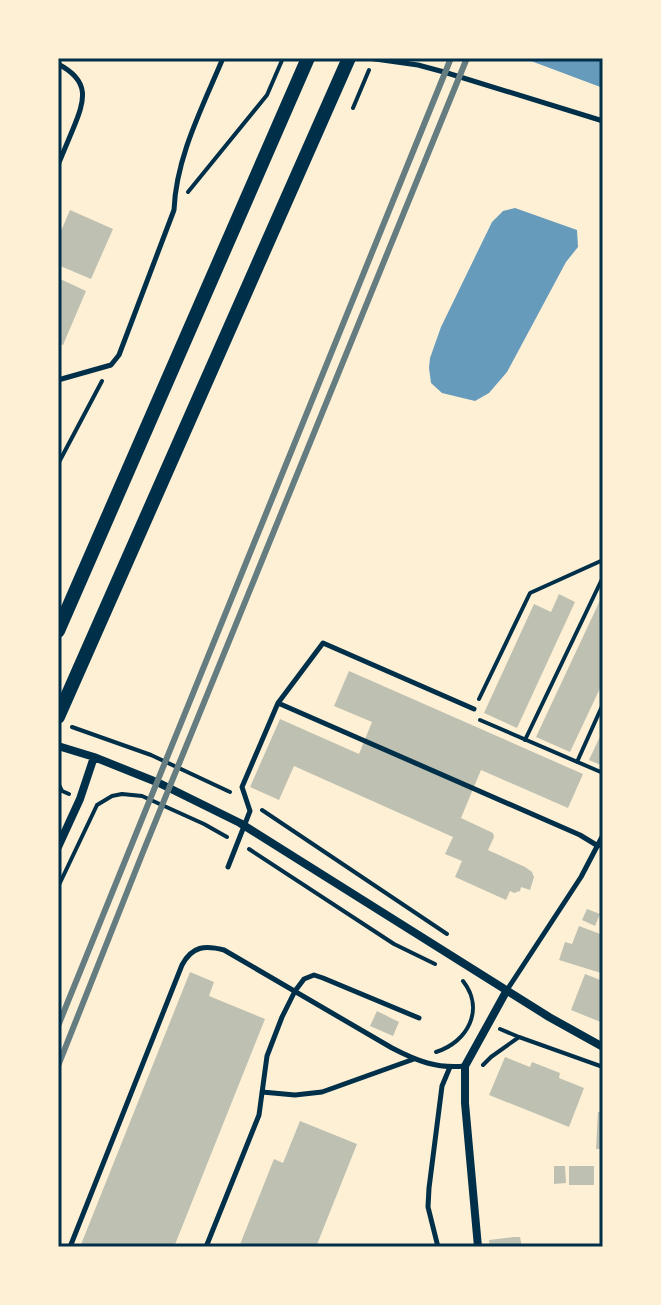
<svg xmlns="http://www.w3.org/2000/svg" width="661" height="1305" font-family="Lora,serif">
<rect width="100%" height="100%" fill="#fdf0d5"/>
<path fill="#669bbc" d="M523,58h80v30z
M515,208l62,22 1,17 -12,15 -59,110 -18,21 -14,8 -33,-8 -11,-10 -2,-15 1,-10 11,-31 51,-105 11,-11z"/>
<path fill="#bec0b2" d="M70,210l43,19 -22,50 -33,-14v-27z
M58,278l28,13 -23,54 -5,-1z
M559,594l16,8 -58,126 -33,-15 50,-109 17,8z
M603,594v88l-33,70 -34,-15z
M349,671l234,103 -15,34 -87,-38 -20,48 32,15 1,4 -6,13 37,17 7,5 2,5 -4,13 -9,-3 -1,4 -6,2 -4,-2 -4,9 -51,-23 7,-16 -17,-7 8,-17 -159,-71 -15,34 -29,-13 30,-68 79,35 13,-32 -38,-16z
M603,730v36l-14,-6z
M587,909l13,5 -5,12 -13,-6z
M579,926l24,9v34l-2,4 -42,-13 6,-18 7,2z
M190,972l24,10 -5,14 56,23 -91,228h-94z
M585,974l18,7v42l-32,-13z
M377,1011l22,11 -6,14 -23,-10z
M505,1057l25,10 2,-5 28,11 -1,5 25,10 -15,39 -80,-32z
M598,1112h5v37h-7z
M300,1121l57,23 -41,103h-77l35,-88 9,4z
M554,1166h11l1,17 -12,1z
M569,1166h25v19h-25z
M514,1237h6l2,10h-32l-1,-7z"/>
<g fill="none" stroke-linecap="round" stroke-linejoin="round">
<path stroke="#003049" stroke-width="4" d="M353,108l16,-38
M188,192l79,-97 16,-37
M58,464l44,-83
M479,699l51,-106 73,-33
M480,720l123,53
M72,727l79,28 79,37
M525,740l78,-163
M577,762l26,-58
M58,783l4,8 7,3
M262,810l185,124
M249,849l145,95 41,20
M58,887l39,-82 15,-9 10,-2 20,2 62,28 23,13
M500,1029l19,8
M436,1052c32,-10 49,-43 27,-71
M483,1065l8,-8 28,-20 84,30"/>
<path stroke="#003049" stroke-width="5" d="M368,58l50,7 26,7 159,49
M58,64c33,17 27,36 15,65 -5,12 -10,24 -15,36
M58,380l53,-15 8,-10 55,-145c2,-53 29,-104 49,-152
M278,703l302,132 18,11
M228,867l22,-56 -8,-24 36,-84 45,-60 151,66
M507,990l74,-113 22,-42
M262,1092l33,3 27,-3 92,-33
M70,1247l112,-282c10,-19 23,-20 42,-15l168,98c25,13 45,21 73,18
M206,1247l53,-132 8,-59 15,-39 13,-26 9,-12 10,-4 9,3 96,40
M438,1247l-10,-40 1,-19 13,-102 8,-19"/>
<path stroke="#003049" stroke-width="8" d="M58,746l36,11 65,26 81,40 309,194 54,30
M58,847l22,-48 14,-42
M478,1247l-13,-144v-37l42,-76"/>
<path stroke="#003049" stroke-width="14" d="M58,631l250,-573
M58,717l291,-659"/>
<path stroke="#657d81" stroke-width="6" d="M58,1026l393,-968
M58,1066l85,-214 324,-794"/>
</g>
<rect width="661" height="1305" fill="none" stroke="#fdf0d5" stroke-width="120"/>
<rect x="60" y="60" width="541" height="1185" fill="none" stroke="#003049" stroke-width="3"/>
</svg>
